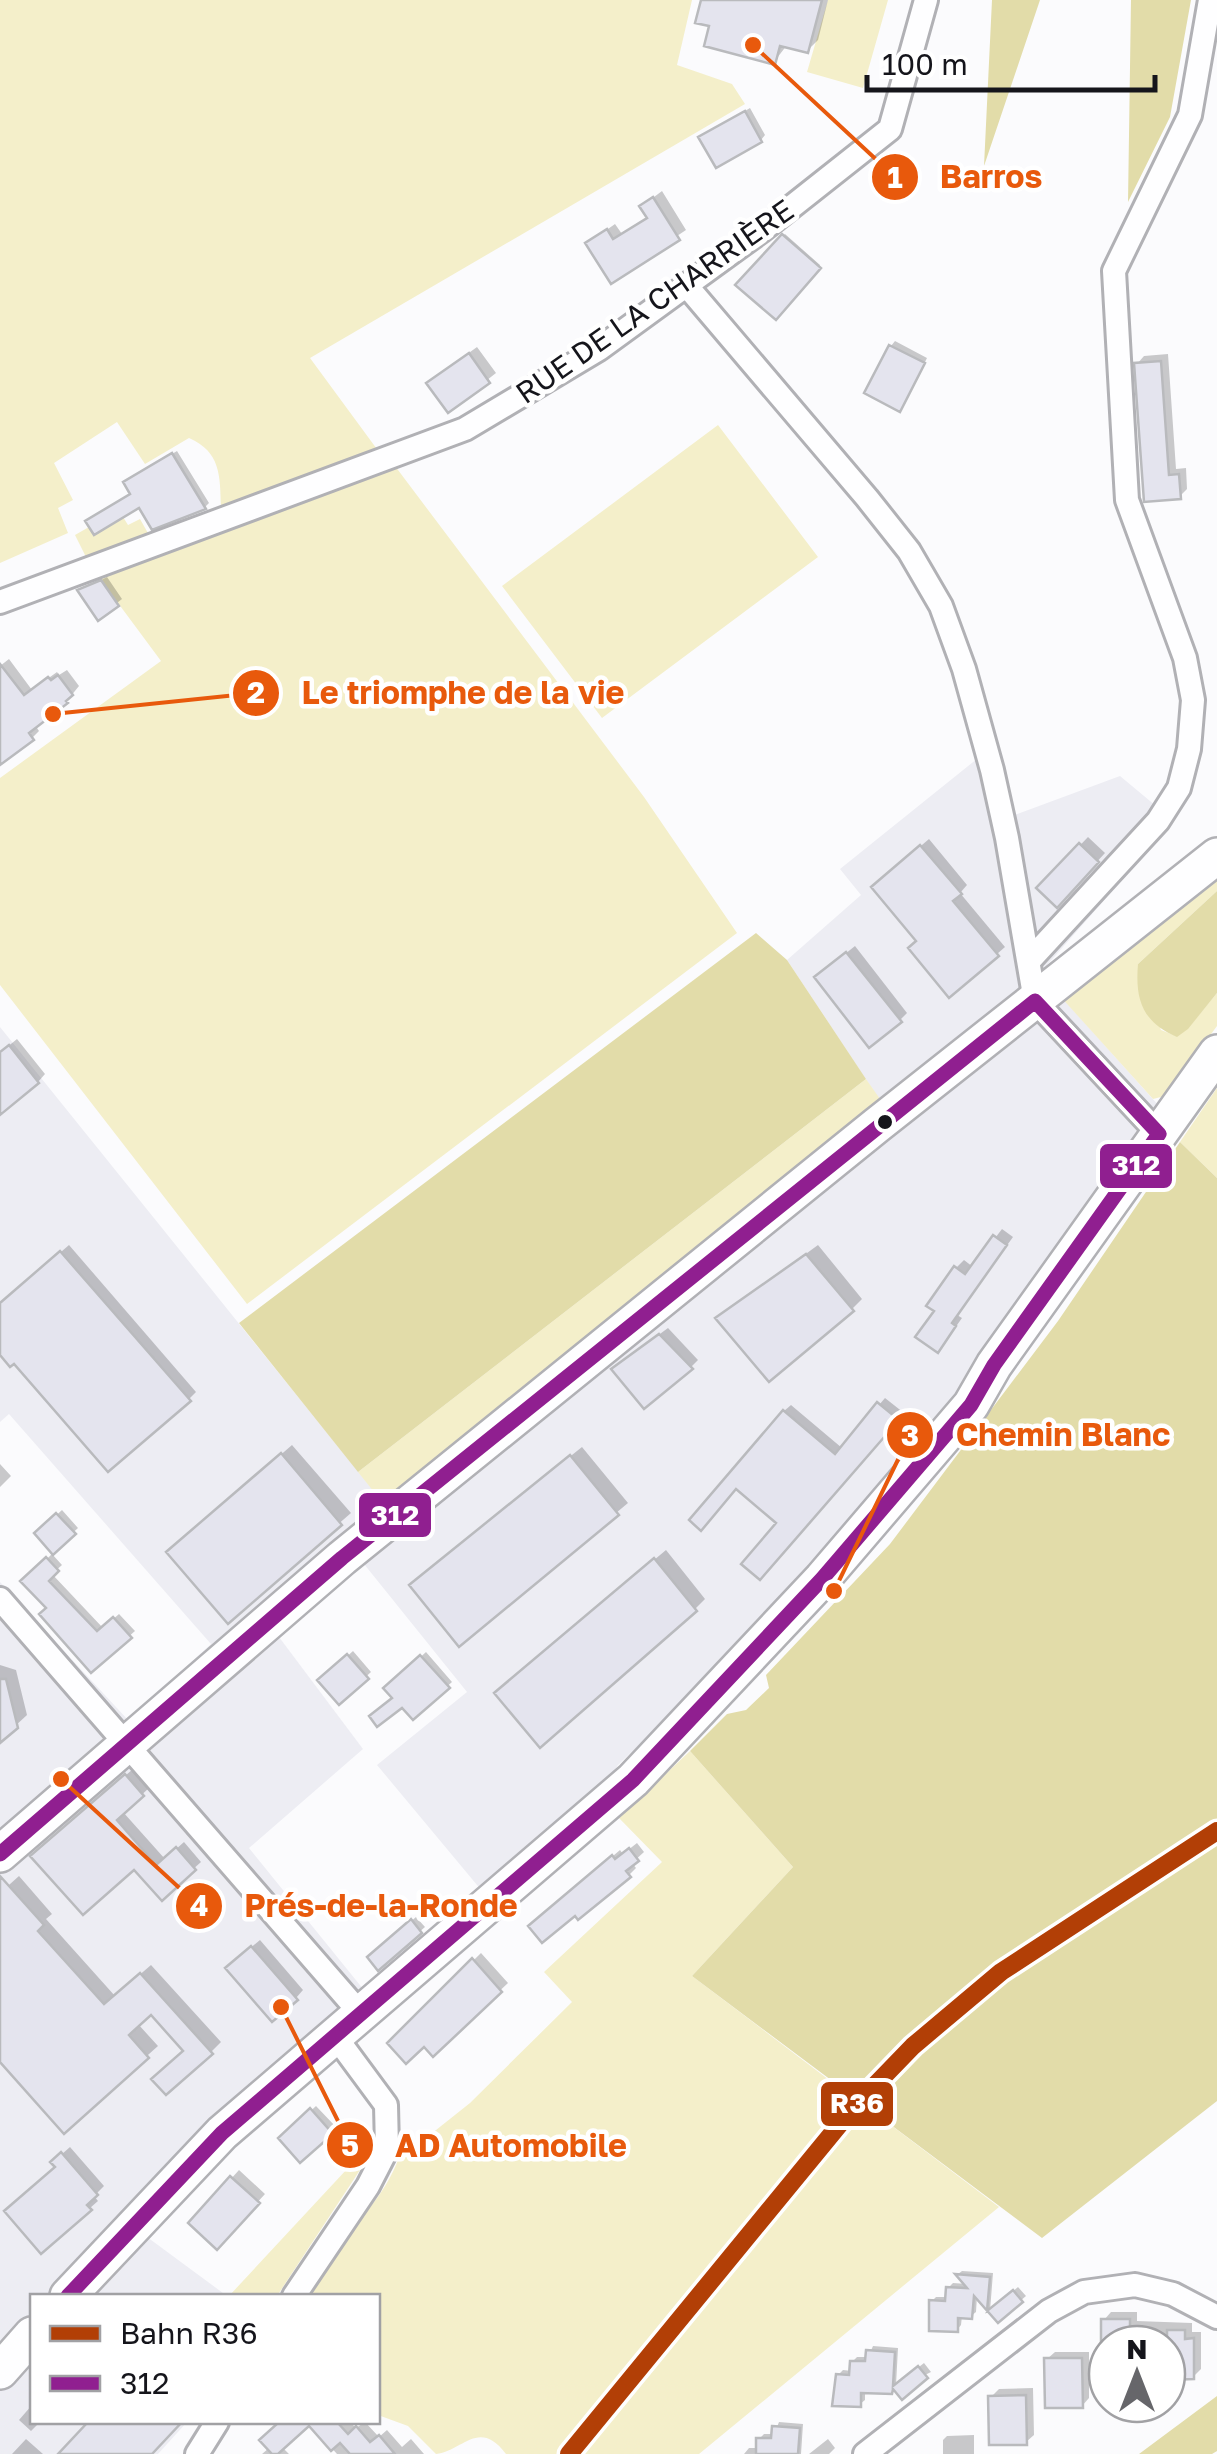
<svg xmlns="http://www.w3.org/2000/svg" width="1217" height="2454" font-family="'Golos Text',sans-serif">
<rect width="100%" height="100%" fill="#fbfbfd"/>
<path fill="#ededf3" d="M993,746l19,70 108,-40 54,45 -134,152 120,134 -218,318 -180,201 -144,139 -20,31 -111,101 -110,-132 90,-73 -107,-133 -84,74 87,116 -114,99 119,147 -244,225 103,76h-195v126h155l-29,32h-158v-872l128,138 83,-76 -202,-230 -9,8v-395l382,474 497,-402 -92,-139 74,-65 -21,-26z
M841,2089l30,21 -21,16 -70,83 -198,245h-21l260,-324z"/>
<path fill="#f4efca" d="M0,0h692l-15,65 55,19 13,20 -435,254 72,98 -151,57 -10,-6c-1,-31 0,-55 -32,-69l-44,26 -28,-42 -63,41 19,37 -15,8 10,25 -68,30z
M828,0h60l-25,88 -56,-16z
M718,425l100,132 -216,161 -100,-132z
M395,466l249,331 93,136 -490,371 -247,-319v-207l161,-117 -63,-85z
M123,517l5,8 12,-6 13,23 -63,23 -15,-30 14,-8 5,8z
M1217,869v22l-79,73 23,66 15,6 12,-8 29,-35v33l-52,70 -12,3 -94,-104z
M866,1079l14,20 -498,403 -24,-30z
M1217,1088v90l-37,-36z
M690,1751l103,116 -101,109 149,113 -20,40 -260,325h-55c-27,-36 -43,-3 -70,0l-28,-28 -30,-11v-119h-61l-7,-5c8,-13 15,-28 24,-40 29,-38 60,-63 70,-112l22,-1 44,-35 102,-101 -28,-30 118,-110 -43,-44z
M871,2110l128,97 -300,247h-117l198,-245 70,-83z
M374,2140l-14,30 -83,126h-48z"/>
<path fill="#e2dca9" d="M992,0h48l-56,166z
M1131,0h60l-21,117 -42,85z
M1217,891v102l-29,36 -11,8c-35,-15 -42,-38 -39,-73z
M756,933l31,27 79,119 -508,393 -119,-149z
M1180,1142l37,36v923l-175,137 -350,-262 101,-109 -103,-116 37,-37 19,-4 23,-22 -3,-13 124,-131 168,-223z
M1217,2396v55l-5,3h-73z"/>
<path fill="#0003" d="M704,0h124l-10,40 -10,10 -21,-5 -13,17z
M750,108l15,27 -4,5 -60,-3z
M662,191l24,39 -75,50 -23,-37 27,-19 7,10 27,-17 -7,-11z
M785,234l35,31 -45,52 -37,-33z
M895,341l32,17 -23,46 -13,-58z
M477,347l19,26 -47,37 -12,-34z
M1168,354l8,115 10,-1 1,21 -7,7 -34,3 -9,-135 7,-8z
M177,451l32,52 -4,4 -73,-14 -2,-14z
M107,577l15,22 -23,18 -19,-26z
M9,659l23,31 25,-18 2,3 8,-5 12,16 -13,16 -31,23 4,6 -7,7 -32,24v-96z
M1088,837l17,16 -48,52 -17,-18z
M929,839l38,46 -7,8 45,54 -8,7 -78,-13 -37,-62z
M855,946l52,67 -7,7 -75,-50z
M17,1039l28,35 -7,8 -38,-29z
M1002,1229l11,8 -56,78 5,3 -17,24 -7,-31 18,-43 8,-8 9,7z
M69,1245l127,147 -7,7 -174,-39 -15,-8v-47z
M818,1245l44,54 -10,10 -134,9z
M668,1328l30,32 -7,7 -69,-5z
M885,1398l19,15 -138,157 14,-47 4,-112 7,-6 51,43z
M292,1445l59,68 -123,107 -48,-78z
M582,1447l46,56 -169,141 -36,-70z
M0,1464l11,12 -11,11z
M62,1510l16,18 -25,23 -16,-18z
M666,1550l39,49 -10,10 -188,74z
M52,1554l10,11 -10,9 51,54 16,-14 16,17 -43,38 -43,-61 -25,-27z
M353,1651l18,21 -31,29 -19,-21z
M426,1652l26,30 -39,35 -26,-29z
M0,1665l16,5 11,45 -27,25z
M133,1769l16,19 -26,24 42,47 19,-17 17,20 -39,35 -28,-31 -93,-17z
M637,1843l7,9 -12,11 4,5 -7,7 -54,37 -36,7 81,-69 3,4z
M19,1876l33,38 -6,5 69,77 36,-31 70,77 -10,10 -25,-2 -35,-38 -13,12 20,22 -94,84 -64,-72v-165z
M416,1917l9,10 -46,40 -9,-10z
M260,1940l43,50 -7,8 -60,-38z
M481,1953l27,30 -75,71 -9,-10 -34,-1z
M316,2106l20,21 -36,32 -19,-21z
M70,2147l34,39 -10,10 4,5 -57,50 17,-84 -5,-5z
M239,2170l26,24 -48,52 -26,-23z
M962,2271l31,2 -3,38 28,-24 8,9 -28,24 -21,-24 -1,16 -5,4h-9l-1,9 -4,5 -25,-29 4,-4h12v-9l5,-5 14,1 -9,-10z
M1111,2312h26v9l55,2v9h9v37l-8,8 -26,-33h-60v22h-3v-46z
M873,2346l25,2 -2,37 28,-22 7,9 -40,20 -26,-1v9l-5,4 -22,-29 5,-5 9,1v-9l5,-5h11z
M1055,2352h34v46l-7,8 -35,-47z
M1033,2388l1,47 -8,7 -35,-45 8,-8z
M32,2405v17h8l-9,9 -12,-11z
M276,2422h34l-28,25 7,7h-27l7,-6 9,-23z
M331,2422h19l6,6 9,-6 14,15 8,-7 15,17 9,-8 13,15h-87l-19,-21z
M779,2422l24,2 -2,30h-57l5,-6h9l1,-9 5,-5h10z
M974,2435v19h-31v-14l4,-4z
M26,2439l17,15h-31z
M828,2439l7,9 -6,6h-20z"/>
<path fill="#e4e4ee" stroke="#b9babd" stroke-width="2.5" d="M701,0h121l-14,53 -28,-7 -5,19 -71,-19 5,-20 -14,-3z
M745,111l17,31 -46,26 -18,-31z
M653,197l27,43 -69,44 -26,-41 22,-14 6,10 34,-21 -8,-12z
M782,234l39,34 -45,52 -41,-35z
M889,345l36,18 -25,49 -36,-19z
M469,353l21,30 -42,30 -22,-30z
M1161,361l8,114 10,-1 2,25 -37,3 -10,-139z
M172,453l34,56 -54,21 -13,-22 -45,27 -9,-14 45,-27 -7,-12z
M101,580l18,26 -21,15 -21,-31z
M0,664l24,31 24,-18 3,3 7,-5 15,20 -7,6 2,2 -39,30 5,7 -34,25z
M1079,843l20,19 -42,46 -21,-20z
M920,845l42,49 -9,7 46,55 -50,42 -41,-50 8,-7 -45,-54z
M846,952l56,70 -33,26 -55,-71z
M9,1045l30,38 -39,32v-63z
M993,1235l14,10 -55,78 4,3 -18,27 -23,-16 19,-26 -8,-5 28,-40 11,8z
M60,1251l131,150 -83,71 -94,-108 -4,3 -10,-12v-52z
M806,1254l48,57 -85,71 -54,-64z
M659,1334l34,35 -49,40 -33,-40z
M877,1402l22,18 -139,160 -19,-16 35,-41 -40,-34 -35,42 -12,-11 94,-110 52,44z
M281,1453l61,72 -114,99 -62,-72z
M570,1455l49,60 -160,132 -50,-62z
M56,1513l20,21 -23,21 -19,-22z
M46,1557l13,14 -10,10 48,50 16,-14 19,21 -41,35 -52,-59 7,-6 -26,-27z
M654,1558l43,53 -157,137 -46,-55z
M347,1654l22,25 -30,26 -22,-25z
M420,1655l30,33 -37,32 -11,-12 -25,19 -8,-11 23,-18 -9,-10z
M0,1679h6l12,49 -18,15z
M125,1774l19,22 -27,24 39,45 20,-18 20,23 -34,31 -28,-31 -51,45 -53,-59z
M629,1848l10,13 -13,10 5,6 -53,43 -3,-4 -33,27 -14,-17 84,-71 3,4z
M0,1876l44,49 -6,6 66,73 36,-31 73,81 -47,41 -15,-16 32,-28 -32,-36 -22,20 20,23 -85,76 -64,-72z
M411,1919l11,14 -44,38 -11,-14z
M251,1946l47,54 -26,22 -47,-54z
M472,1958l30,34 -69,65 -9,-10 -18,17 -19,-21z
M310,2108l23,26 -33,29 -22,-25z
M61,2152l37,43 -11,10 5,5 -51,44 -37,-43 51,-44 -5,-5z
M230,2176l30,27 -43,47 -29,-27z
M955,2274l35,3 -3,34 26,-21 10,12 -25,21 -24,-27 -2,23 -14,-1v14l-29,-1v-31l16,1 1,-14 21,1z
M1101,2319h29v9h9v16h-38z
M1167,2330h18v9l9,-1v41l-27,1z
M866,2350l29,2 -2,34 25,-20 10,12 -26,22 -9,-11 -1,5 -31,-1v14l-29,-1 4,-32 13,1 1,-14h15z
M1044,2358h38l1,50h-38z
M1026,2395l1,50h-38l-1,-49z
M88,2422h94l-30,32h-94z
M279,2422h58l11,12 8,-8 14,16 9,-7 16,19h-45l-10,-11 -9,8 -22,-25 -31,28h-6l-13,-14z
M772,2426l28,2 -2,26h-42v-16h15z"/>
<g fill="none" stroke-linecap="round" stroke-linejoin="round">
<g stroke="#b1b1b5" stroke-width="28">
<path id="street" d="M686,285l181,213 42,53 32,55 23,63 28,101 15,68 28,163 124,133
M0,602l465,-173 134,-80 162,-118 129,-102 36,-129
M1029,961l129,-140 21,-33 10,-39 4,-49 -8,-42 -58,-158 -13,-229 76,-156 20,-115
M0,1599l361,415
M294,2296l74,-110 19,-37 -1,-44 -51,-69
M197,2454l20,-32
M865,2454l184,-143 35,-19 51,-7 38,9 44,23"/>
</g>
<g stroke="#b1b1b5" stroke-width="40">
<path id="primary" d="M0,1854l342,-296 535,-433 340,-269
M68,2296l154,-163 411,-353 189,-201 149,-174 23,-40 223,-312
M0,2371l32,-36"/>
</g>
<use href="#street" stroke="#fefeff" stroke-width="22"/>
<use href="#primary" stroke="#fefeff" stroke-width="35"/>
<g stroke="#fff" stroke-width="22">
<path id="bus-1" d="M0,1854l342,-296 693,-557 124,133 -165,231 -23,40 -149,174 -189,201 -411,353 -154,163"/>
</g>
<use href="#bus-1" stroke="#901f90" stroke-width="15"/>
<g stroke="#fff" stroke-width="25">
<path id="rail-1" d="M569,2454l284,-346 60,-62 88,-74 216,-141"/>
</g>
<use href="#rail-1" stroke="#b23f06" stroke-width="18"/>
</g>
<circle fill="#15151b" stroke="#fff" stroke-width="4" cx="885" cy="1122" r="9"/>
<g text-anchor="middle" stroke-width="9" stroke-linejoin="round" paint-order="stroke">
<g font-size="30" fill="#15151b" stroke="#fff">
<text transform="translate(655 302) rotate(-35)" y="10">RUE DE LA CHARRIÈRE</text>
</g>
</g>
<path fill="none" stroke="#e8590c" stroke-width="4" d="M753 45L895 177M53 714L256 693M834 1591L910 1435M61 1779L199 1906M281 2007L350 2145"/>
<g fill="#e8590c" stroke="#fff" stroke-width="4">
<circle cx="753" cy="45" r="10"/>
<circle cx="53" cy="714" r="10"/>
<circle cx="834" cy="1591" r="10"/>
<circle cx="61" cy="1779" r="10"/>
<circle cx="281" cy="2007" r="10"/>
<circle cx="895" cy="177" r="25"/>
<circle cx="256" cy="693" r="25"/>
<circle cx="910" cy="1435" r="25"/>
<circle cx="199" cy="1906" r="25"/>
<circle cx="350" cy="2145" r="25"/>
</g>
<g font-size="30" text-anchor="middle" font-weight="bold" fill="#fff">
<text x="895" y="188">1</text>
<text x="256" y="703">2</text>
<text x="910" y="1446">3</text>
<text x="199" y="1916">4</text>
<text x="350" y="2156">5</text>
</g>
<g font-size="32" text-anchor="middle" font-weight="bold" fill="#e8590c" stroke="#fff" stroke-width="9" stroke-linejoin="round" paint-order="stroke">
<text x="991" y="188">Barros</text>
<text x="463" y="704">Le triomphe de la vie</text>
<text x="1063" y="1446">Chemin Blanc</text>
<text x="381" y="1917">Prés-de-la-Ronde</text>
<text x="511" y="2157">AD Automobile</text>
</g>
<g stroke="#fff" stroke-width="4">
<rect x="1098" y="1142" width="76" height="48" rx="10" fill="#901f90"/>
<rect x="357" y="1491" width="76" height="48" rx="10" fill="#901f90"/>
<rect x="819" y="2080" width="76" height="48" rx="10" fill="#b23f06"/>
</g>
<g font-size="28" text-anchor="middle" font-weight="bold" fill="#fff">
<text x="1136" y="1175">312</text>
<text x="395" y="1525">312</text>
<text x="857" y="2113">R36</text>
</g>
<rect x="30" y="2294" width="350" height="130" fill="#ffffff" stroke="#a1a1a4" stroke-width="2.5"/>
<rect x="50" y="2326" width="50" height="15" fill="#b23f06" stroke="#a1a1a4" stroke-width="2.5"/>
<text x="120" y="2344" font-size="30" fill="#15151b">Bahn R36</text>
<rect x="50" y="2376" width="50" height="15" fill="#901f90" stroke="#a1a1a4" stroke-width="2.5"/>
<text x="120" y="2394" font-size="30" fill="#15151b">312</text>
<g transform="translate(1137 2374)"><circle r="48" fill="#ffffff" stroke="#a1a1a4" stroke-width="2.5"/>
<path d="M0-8L18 38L0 25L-18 38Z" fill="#66666a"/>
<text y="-15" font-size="28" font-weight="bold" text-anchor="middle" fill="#15151b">N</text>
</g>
<path d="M867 75v15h288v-15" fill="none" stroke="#15151b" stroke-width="5"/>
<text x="882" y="75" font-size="30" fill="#15151b" stroke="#ffffff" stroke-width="8" paint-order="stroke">100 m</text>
</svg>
